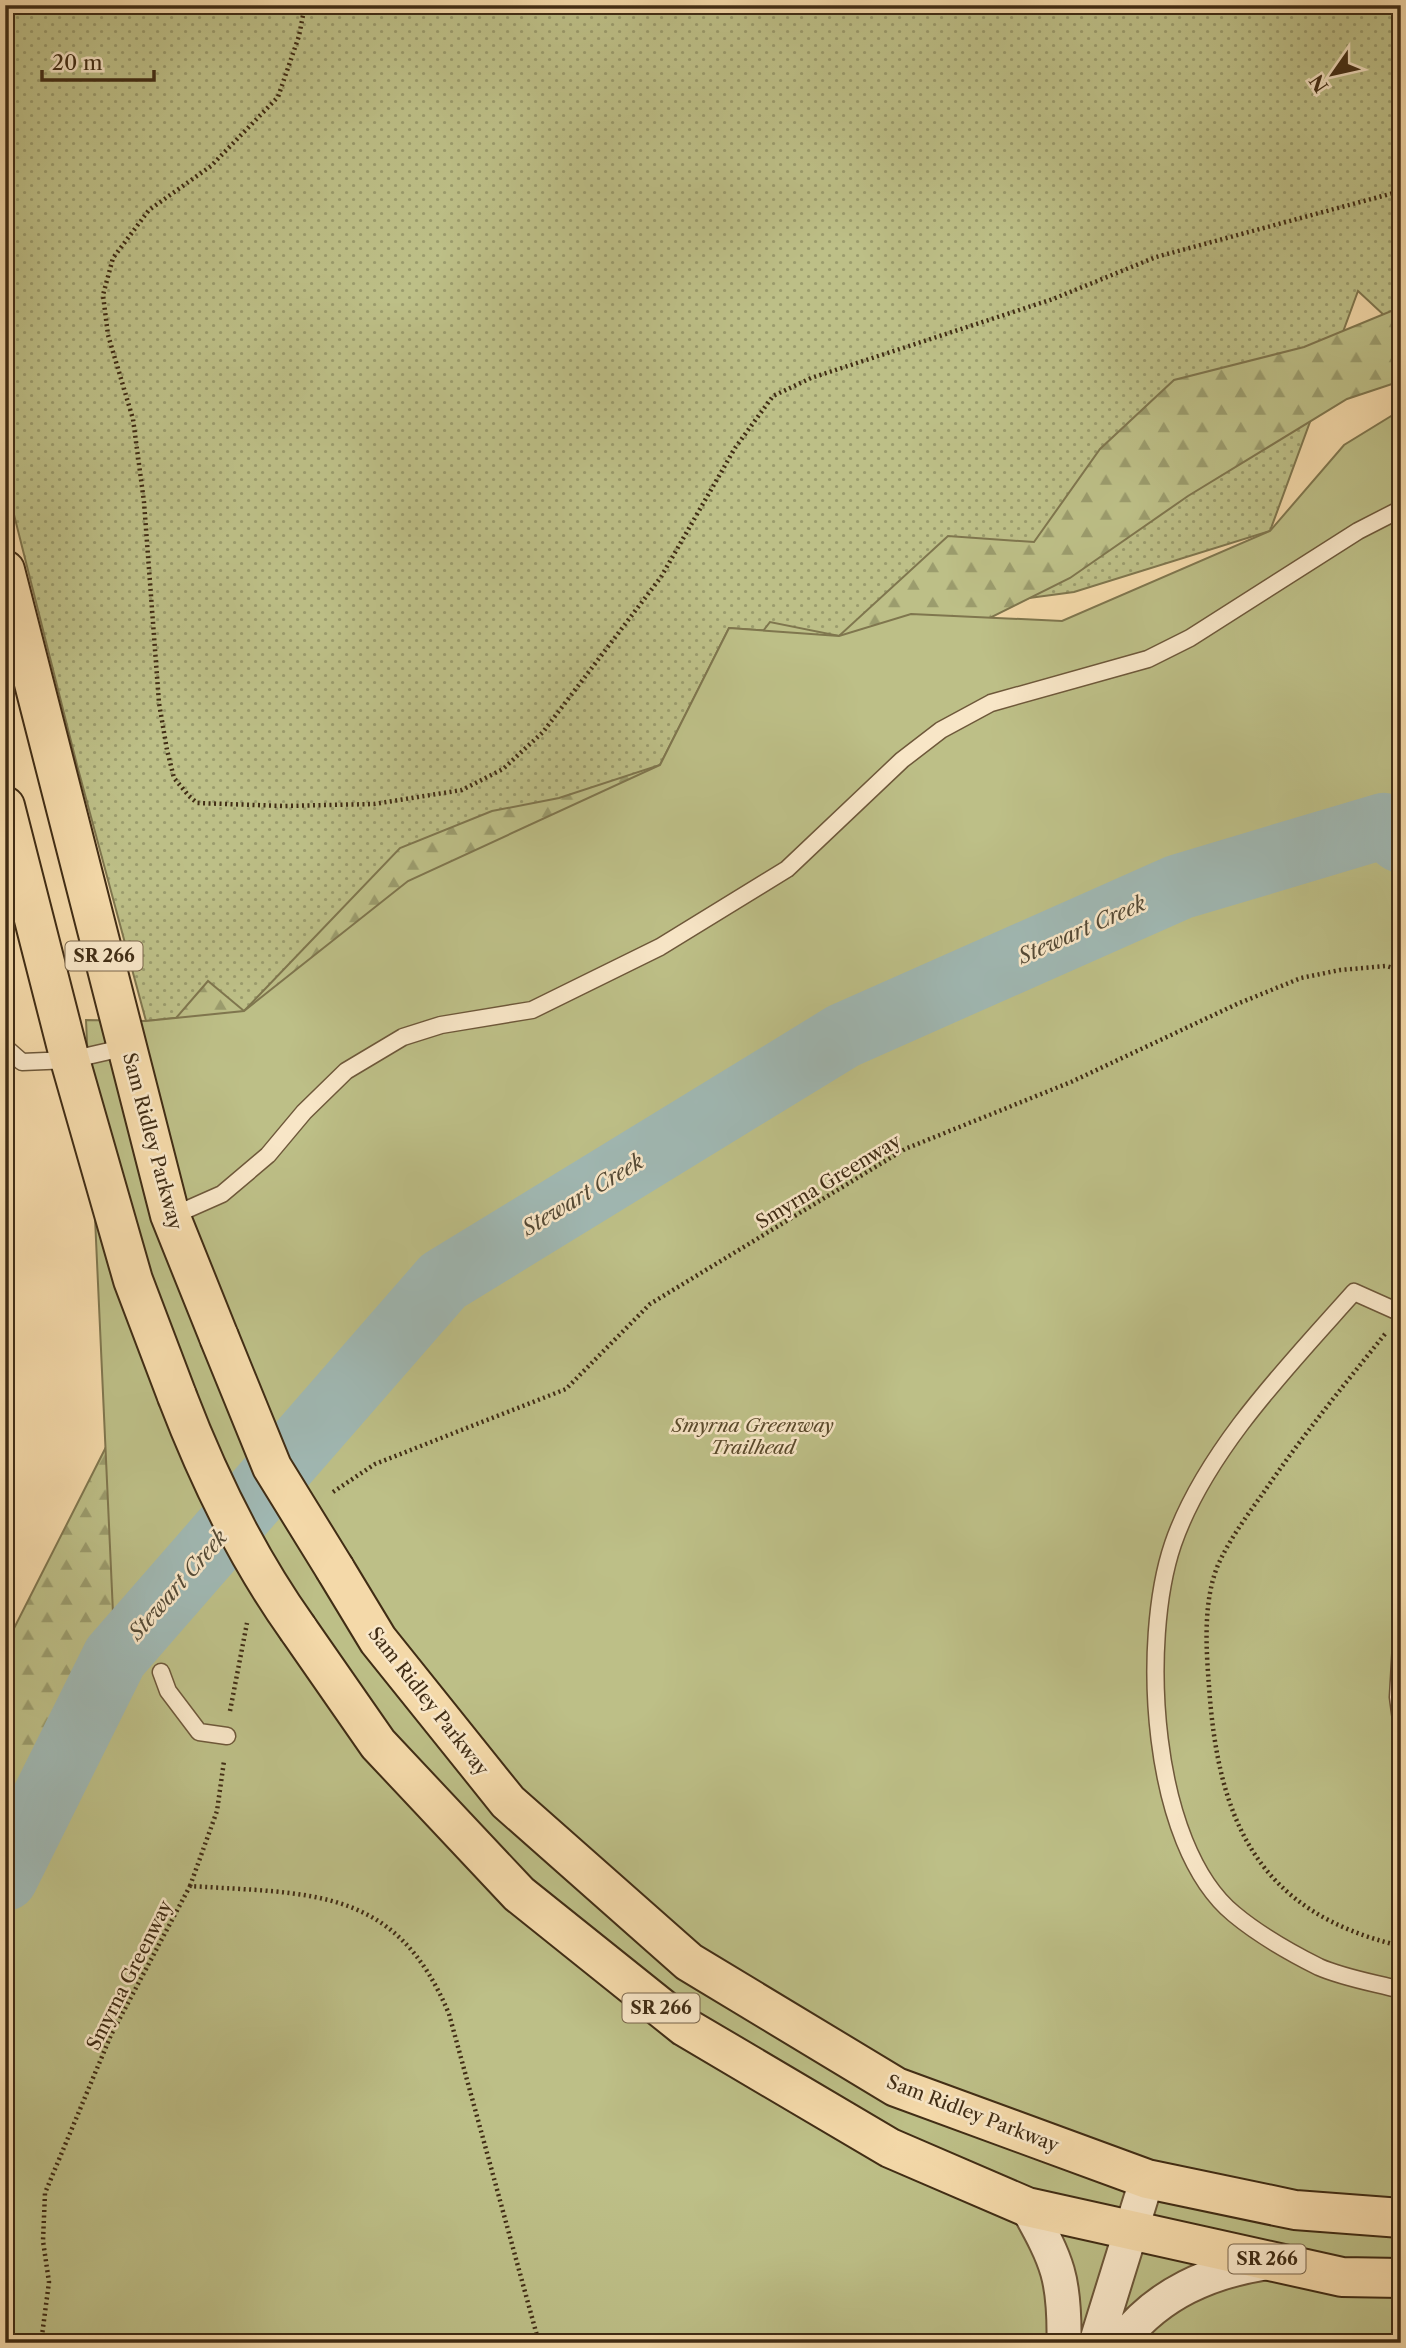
<svg xmlns="http://www.w3.org/2000/svg" width="1406" height="2348" font-family="'Libre Caslon Text',serif">
<defs>
<pattern id="grass-dots" width="8" height="8" patternUnits="userSpaceOnUse" patternTransform="scale(1.75)"><rect width="8" height="8" fill="#bdbf87"/><path d="M2 2h.1M6 6h.1" fill="none" stroke="#9b9c6d" stroke-width="1.8" stroke-linecap="round"/></pattern>
<pattern id="forest-firs" width="22" height="20" patternUnits="userSpaceOnUse" patternTransform="scale(1.75)"><rect width="22" height="20" fill="#bdbf87"/><path d="M5 1l3.5 6h-7zM16 11l3.5 6h-7z" fill="#9b9c6d"/></pattern>
</defs>
<rect width="100%" height="100%" fill="#f4d9a9"/>
<filter id="stains"><feTurbulence type="fractalNoise" baseFrequency=".00286" numOctaves="4"/><feColorMatrix values="0 0 0 0 .2 0 0 0 0 .09 0 0 0 0 .02 0 0 0 .5 -.17"/></filter>
<radialGradient id="worn" r=".72"><stop offset=".6" stop-color="#630" stop-opacity="0"/><stop offset="1" stop-color="#630" stop-opacity=".3"/></radialGradient>
<path fill="url(#grass-dots)" stroke="#7f764e" stroke-width="2" d="M5,5h1396v326l-43,-40 -88,240 -196,61 -163,22 -72,22 -110,-8 -69,137 -416,246 -98,10 -69,-256 -72,-286z"/>
<path fill="url(#forest-firs)" stroke="#7f764e" stroke-width="2" d="M1401,307v74l-54,18 -159,97 -118,82 -175,87 -711,450 -14,-90 38,-44 36,30 156,-163 92,-37 67,-13 101,-33 110,-143 69,14 109,-100 86,6 66,-93 74,-69 130,-33z
M105,1449l57,105 -157,789v-697z"/>
<path fill="#bdbf87" stroke="#7f764e" stroke-width="2" d="M1401,410v1933h-1396v-524l110,-162 -29,-637 60,1 98,-10 164,-130 252,-116 69,-137 110,8 72,-22 151,7 208,-90 74,-86z"/>
<g fill="none" stroke-linecap="round" stroke-linejoin="round">
<path stroke="#a0b8b3" stroke-width="66" d="M5,1878l110,-221 328,-376 400,-245 336,-149 204,-61 18,14"/>
<g stroke="#6e583a" stroke-width="19">
<path id="lane" d="M5,1047l17,15 48,-2 57,-13
M170,1217l52,-23 46,-39 36,-43 42,-41 57,-34 38,-12 91,-15 128,-63 127,-78 115,-109 39,-30 50,-27 157,-44 42,-21 168,-107 43,-22
M1401,1313l-47,-21c-65,73 -149,159 -181,252 -33,97 -23,301 61,370 24,20 57,39 85,53 25,11 56,16 82,23
M1401,1645l-3,52 3,23
M161,1672l7,19 31,41 28,4"/>
</g>
<g stroke="#6e583a" stroke-width="37">
<path id="street" d="M1027,2207c31,55 38,72 37,136
M1096,2343l51,-164
M1120,2343c38,-50 90,-72 150,-81"/>
</g>
<g stroke="#412d15" stroke-width="42">
<path id="primary" d="M5,570l165,645 49,122
M5,806l65,254 63,220 44,116
M335,1569l43,71 130,162 181,160 207,125 251,92 148,31 106,8
M298,1629l80,115 141,150 166,133 205,121 137,59 315,70 59,1"/>
</g>
<path stroke="#412d15" stroke-width="4.5" stroke-dasharray="2 3.5" stroke-linecap="butt" d="M305,5l-6,31 -21,61 -67,69 -62,44 -36,48 -10,37 5,40 25,84 11,83 15,201 8,47 7,28 15,18 8,7 87,3 90,-2 88,-14 41,-21 40,-37 118,-155 74,-129 38,-52 38,-18 242,-79 103,-42 245,-66
M1385,1334c-41,51 -82,101 -119,155 -17,24 -36,49 -48,76 -15,36 -12,83 -9,121 9,135 49,227 192,260
M333,1492l42,-28 191,-75 84,-85 255,-155 166,-67 166,-78 64,-26 39,-8 46,-4 15,4
M230,1711l17,-88
M190,1886l27,-75 7,-50
M41,2343l8,-61 -6,-41 2,-48 66,-158 79,-149c121,8 206,0 259,128l90,329"/>
<use href="#lane" stroke="#f8e6c7" stroke-width="16"/>
<use href="#street" stroke="#f8e6c7" stroke-width="33"/>
<use href="#primary" stroke="#f4d9a9" stroke-width="38"/>
<g stroke="#412d15" stroke-width="42" stroke-linecap="butt">
<path id="primary-bridge" d="M219,1337l53,130 63,102
M177,1396c31,81 71,163 121,233"/>
</g>
<use href="#primary-bridge" stroke="#f4d9a9" stroke-width="38"/>
</g>
<g text-anchor="middle" stroke-width="5" stroke-linejoin="round" paint-order="stroke">
<g fill="#f8e6c7" stroke="#78644a" stroke-width="2">
<rect x="65.5" y="941.5" width="77" height="29" rx="5"/>
<rect x="622.5" y="1993.5" width="77" height="29" rx="5"/>
<rect x="1228.5" y="2244.5" width="77" height="29" rx="5"/>
</g>
<g font-size="18" font-weight="bold" fill="#412d15">
<text x="104" y="962">SR 266</text>
<text x="661" y="2014">SR 266</text>
<text x="1267" y="2265">SR 266</text>
</g>
<g font-size="19" fill="#412d15" stroke="#f8e6c7">
<text transform="translate(153 1141) rotate(75)" y="7">Sam Ridley Parkway</text>
<text transform="translate(828 1181) rotate(-31)" y="7">Smyrna Greenway</text>
<text transform="translate(429 1701) rotate(52)" y="7">Sam Ridley Parkway</text>
<text transform="translate(129 1975) rotate(-63)" y="7">Smyrna Greenway</text>
<text transform="translate(973 2113) rotate(21)" y="7">Sam Ridley Parkway</text>
</g>
<g font-size="19" font-style="italic" fill="#5a4a2c" stroke="#f8e6c7">
<text x="753" y="1432">Smyrna Greenway<tspan x="753" dy="22">Trailhead</tspan></text>
</g>
<g font-size="21" font-style="italic" fill="#544935" stroke="#f8e6c7">
<text transform="translate(1082 930) rotate(-24)" y="7">Stewart Creek</text>
<text transform="translate(583 1195) rotate(-31)" y="7">Stewart Creek</text>
<text transform="translate(178 1585) rotate(-49)" y="7">Stewart Creek</text>
</g>
</g>
<rect width="1406" height="2348" fill="none" stroke="#f4d9a9" stroke-width="28"/>
<rect x="7" y="7" width="1392" height="2334" fill="none" stroke="#412d15" stroke-width="3.5"/>
<rect x="14" y="14" width="1378" height="2320" fill="none" stroke="#412d15" stroke-width="2"/>
<g transform="translate(1333 74) rotate(236)" stroke="#f8e6c7" stroke-width="5" paint-order="stroke">
<path d="M0-5L12 26L0 18L-12 26Z" fill="#412d15"/>
<text y="-10" font-size="19" font-weight="bold" text-anchor="middle" fill="#412d15">N</text>
</g>
<path d="M42 70v10h112v-10" fill="none" stroke="#412d15" stroke-width="3.5"/>
<text x="52" y="70" font-size="21" fill="#412d15" stroke="#f8e6c7" stroke-width="5" paint-order="stroke">20 m</text>
<rect width="100%" height="100%" filter="url(#stains)"/>
<rect width="100%" height="100%" fill="url(#worn)"/>
</svg>
